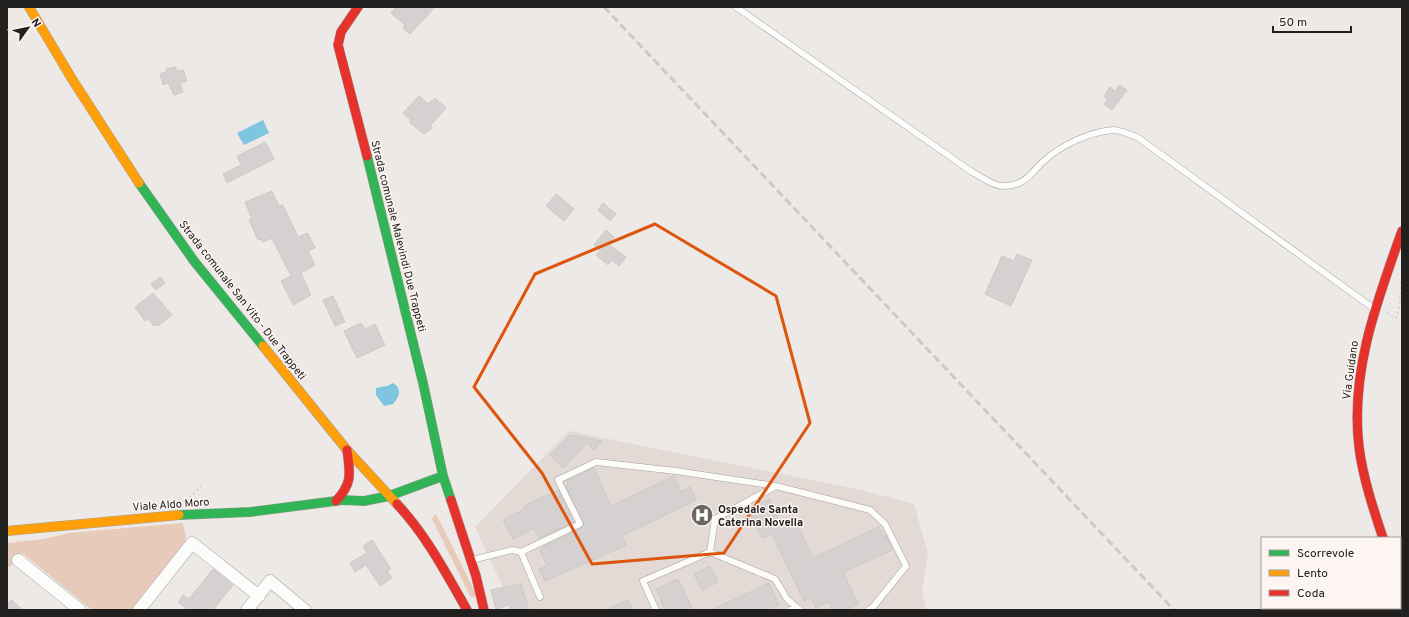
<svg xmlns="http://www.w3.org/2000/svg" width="1409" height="617" font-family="Overpass,sans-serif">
<rect width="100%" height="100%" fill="#ece9e7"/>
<path fill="#e3d9d5" d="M569,431l292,59 53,14 14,49 -6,38 4,19h-397l-8,-26 -18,3 -28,-60z"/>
<path fill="#e8caba" d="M434,515l3,1 39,78 -3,4 -3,-2 -38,-77z
M183,523l3,15 -2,6 -53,66h-39l-70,-57 -12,14 -3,-2v-22l37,-4 25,-6z"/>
<path fill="#80c5e0" d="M263,120l6,13 -25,12 -7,-12z
M393,383c9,5 7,14 0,21l-9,2 -8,-11v-7l11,-2z"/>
<path fill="#d4d1d0" stroke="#ccc9c7" d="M396,7h39l-25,27 -7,-6 2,-3 -14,-12z
M175,67l3,4 5,-1 4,11 -7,2 3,9 -9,3 -6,-12 -5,2 -3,-11 7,-3 -1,-2z
M1120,85l7,5 -15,20 -8,-6 4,-5 -4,-3 6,-9 5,4z
M419,96l9,8 7,-6 11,10 -15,17 1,3 -8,6 -15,-12 2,-2 -8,-7z
M265,142l9,17 -47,24 -4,-9 18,-9 -4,-9z
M272,191l7,15 4,-1 15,32 10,-4 7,15 -7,3 7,14 -14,8 10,22 -18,10 -12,-24 10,-5 -19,-38 -9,4 -2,-3 -3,1 -9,-20 3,-1 -7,-17z
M556,194l18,15 -10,12 -18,-15z
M603,203l13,11 -6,7 -12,-11z
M606,230l8,7 -6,7 18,13 -7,9 -7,-6 -4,5 -12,-10 4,-5 -6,-5z
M1017,254l15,6 -21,46 -26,-12 17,-38 12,5z
M160,277l5,6 -9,7 -5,-6z
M153,293l19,22 -14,11 -2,-2 -2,2 -6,-7 -3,2 -10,-14z
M333,296l12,26 -10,4 -12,-26z
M361,323l4,6 10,-5 10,21 -28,13 -13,-27z
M570,435l32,6 -8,9 -7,-7 -24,25 -13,-13z
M594,468l17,38 63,-30 7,16 9,-5 6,13 -74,36 4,9 -81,36 -6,-12 8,-3 -7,-16 4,-2 -1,-1 39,-19 2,-3 -18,-39 2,-2 -1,-3z
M558,490l16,32 -35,16 -5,-10 -21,11 -10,-19 22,-11 -1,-3z
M769,499l12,25 14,-4 18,38 66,-31 4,10 3,-2 6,15 -49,22 15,32 -12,6h-14l-3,-8 -13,6 -5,-11 -7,4 -32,-67 -10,4 -14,-29z
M372,540l19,29 -4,2 5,7 -12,8 -14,-21 -11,7 -5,-9 17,-10 -4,-7z
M710,566l8,16 -16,8 -8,-16z
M213,569l20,16 -20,25h-25l-10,-8 5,-7 6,4z
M678,579l15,31h-28l-9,-21z
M769,583l10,22 -11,5h-56z
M521,584l8,26h-18l-2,-5 -13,4 -5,-19z
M11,600l12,10h-16v-5z
M628,600l5,10h-27z"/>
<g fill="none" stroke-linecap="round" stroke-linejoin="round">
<g stroke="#a2a09e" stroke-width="7">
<path id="lane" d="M736,7l236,165c8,4 21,14 30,14 25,0 27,-12 43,-26 17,-15 44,-28 68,-30 8,0 17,5 24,7l236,171
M710,552l5,-33 61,-33 94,24 15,14 21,42 -33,41 -5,3
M472,560l40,-10 9,2
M540,597l-19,-45 59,-28 -22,-44 38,-18 80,9 100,15
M656,610l-13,-29 67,-29 65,27 12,20 9,8
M790,610l6,-3 4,3"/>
</g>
<g stroke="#a2a09e" stroke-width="13">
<path id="street" d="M18,560l62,50
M139,610l53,-67 67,53
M247,610l23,-29 35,29"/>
</g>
<g stroke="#a2a09e" stroke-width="10">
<path id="fast" d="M367,156l56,227 20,93
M139,183l55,78 69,85
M179,515l71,-3 93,-12 21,1 25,-5 54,-20 8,24"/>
</g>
<g stroke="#a2a09e" stroke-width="10">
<path id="slow" d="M29,7l43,72 67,104
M263,346l84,104 50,54
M7,531l172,-16"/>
</g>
<g stroke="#a2a09e" stroke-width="10">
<path id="jam" d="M358,7l-17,25 -3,13 29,111
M451,500l25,76 8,34
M336,501c17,-18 14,-28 11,-51
M397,504c29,31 49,69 70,106
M1383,538c-10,-30 -20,-60 -24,-91 -9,-75 18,-146 43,-216
M1400,589l2,5"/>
</g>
<path stroke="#d1d0d0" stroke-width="2" stroke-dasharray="2 3" stroke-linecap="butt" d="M1387,313l9,5 3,-11 3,-31
M187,502c4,-8 12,-11 15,-20"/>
<use href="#lane" stroke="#fcfcfb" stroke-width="6"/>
<use href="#street" stroke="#fcfcfb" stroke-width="12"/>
<use href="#fast" stroke="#30b455" stroke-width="9"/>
<use href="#slow" stroke="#ff9f0a" stroke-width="9"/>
<use href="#jam" stroke="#e5322d" stroke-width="9"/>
<path stroke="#cacac9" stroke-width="3" stroke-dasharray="8 4" stroke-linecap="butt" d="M604,7l570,603"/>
</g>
<path fill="none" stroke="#de560d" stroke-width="3" stroke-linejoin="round" d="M655,224l121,72 34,127 -86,130 -132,11 -50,-91 -68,-86 61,-113z"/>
<defs>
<g id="hospital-disc" transform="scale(1.15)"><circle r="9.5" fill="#696664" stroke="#fcf5f2"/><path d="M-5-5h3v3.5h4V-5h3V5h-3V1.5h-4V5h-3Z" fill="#fff"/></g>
</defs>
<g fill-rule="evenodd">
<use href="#hospital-disc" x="702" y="515"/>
</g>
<g text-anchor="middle" stroke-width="3" stroke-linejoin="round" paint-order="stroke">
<g font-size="11" fill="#22201e" stroke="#fcf5f2">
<text transform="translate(399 236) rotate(76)" y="4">Strada comunale Malevindi Due Trappeti</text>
<text transform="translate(243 300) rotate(52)" y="4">Strada comunale San Vito - Due Trappeti</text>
<text transform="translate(1350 370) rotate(-82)" y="4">Via Guidano</text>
<text transform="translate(171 504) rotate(-4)" y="4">Viale Aldo Moro</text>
</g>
<g font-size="11" font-weight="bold" fill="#22201e" stroke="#fcf5f2" text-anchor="start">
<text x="718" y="513">Ospedale Santa<tspan x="718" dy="13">Caterina Novella</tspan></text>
</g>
</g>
<rect width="1409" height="617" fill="none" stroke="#22201e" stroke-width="16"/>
<rect x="1261" y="537" width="140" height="72" fill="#fcf5f2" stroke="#a5a09d"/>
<rect x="1269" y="550" width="20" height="6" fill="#30b455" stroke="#a5a09d"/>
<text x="1297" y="557" font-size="12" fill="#22201e">Scorrevole</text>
<rect x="1269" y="570" width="20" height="6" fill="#ff9f0a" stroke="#a5a09d"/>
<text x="1297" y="577" font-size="12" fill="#22201e">Lento</text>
<rect x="1269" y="590" width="20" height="6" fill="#e5322d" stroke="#a5a09d"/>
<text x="1297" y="597" font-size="12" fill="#22201e">Coda</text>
<g transform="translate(28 28) rotate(57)" stroke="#fcf5f2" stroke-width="3" paint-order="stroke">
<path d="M0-3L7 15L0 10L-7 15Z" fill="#22201e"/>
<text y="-6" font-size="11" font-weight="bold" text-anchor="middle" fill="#22201e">N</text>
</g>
<path d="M1273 26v6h78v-6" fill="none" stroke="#22201e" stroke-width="2"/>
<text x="1279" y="26" font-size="12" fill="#22201e" stroke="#fcf5f2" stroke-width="3" paint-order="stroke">50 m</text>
</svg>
